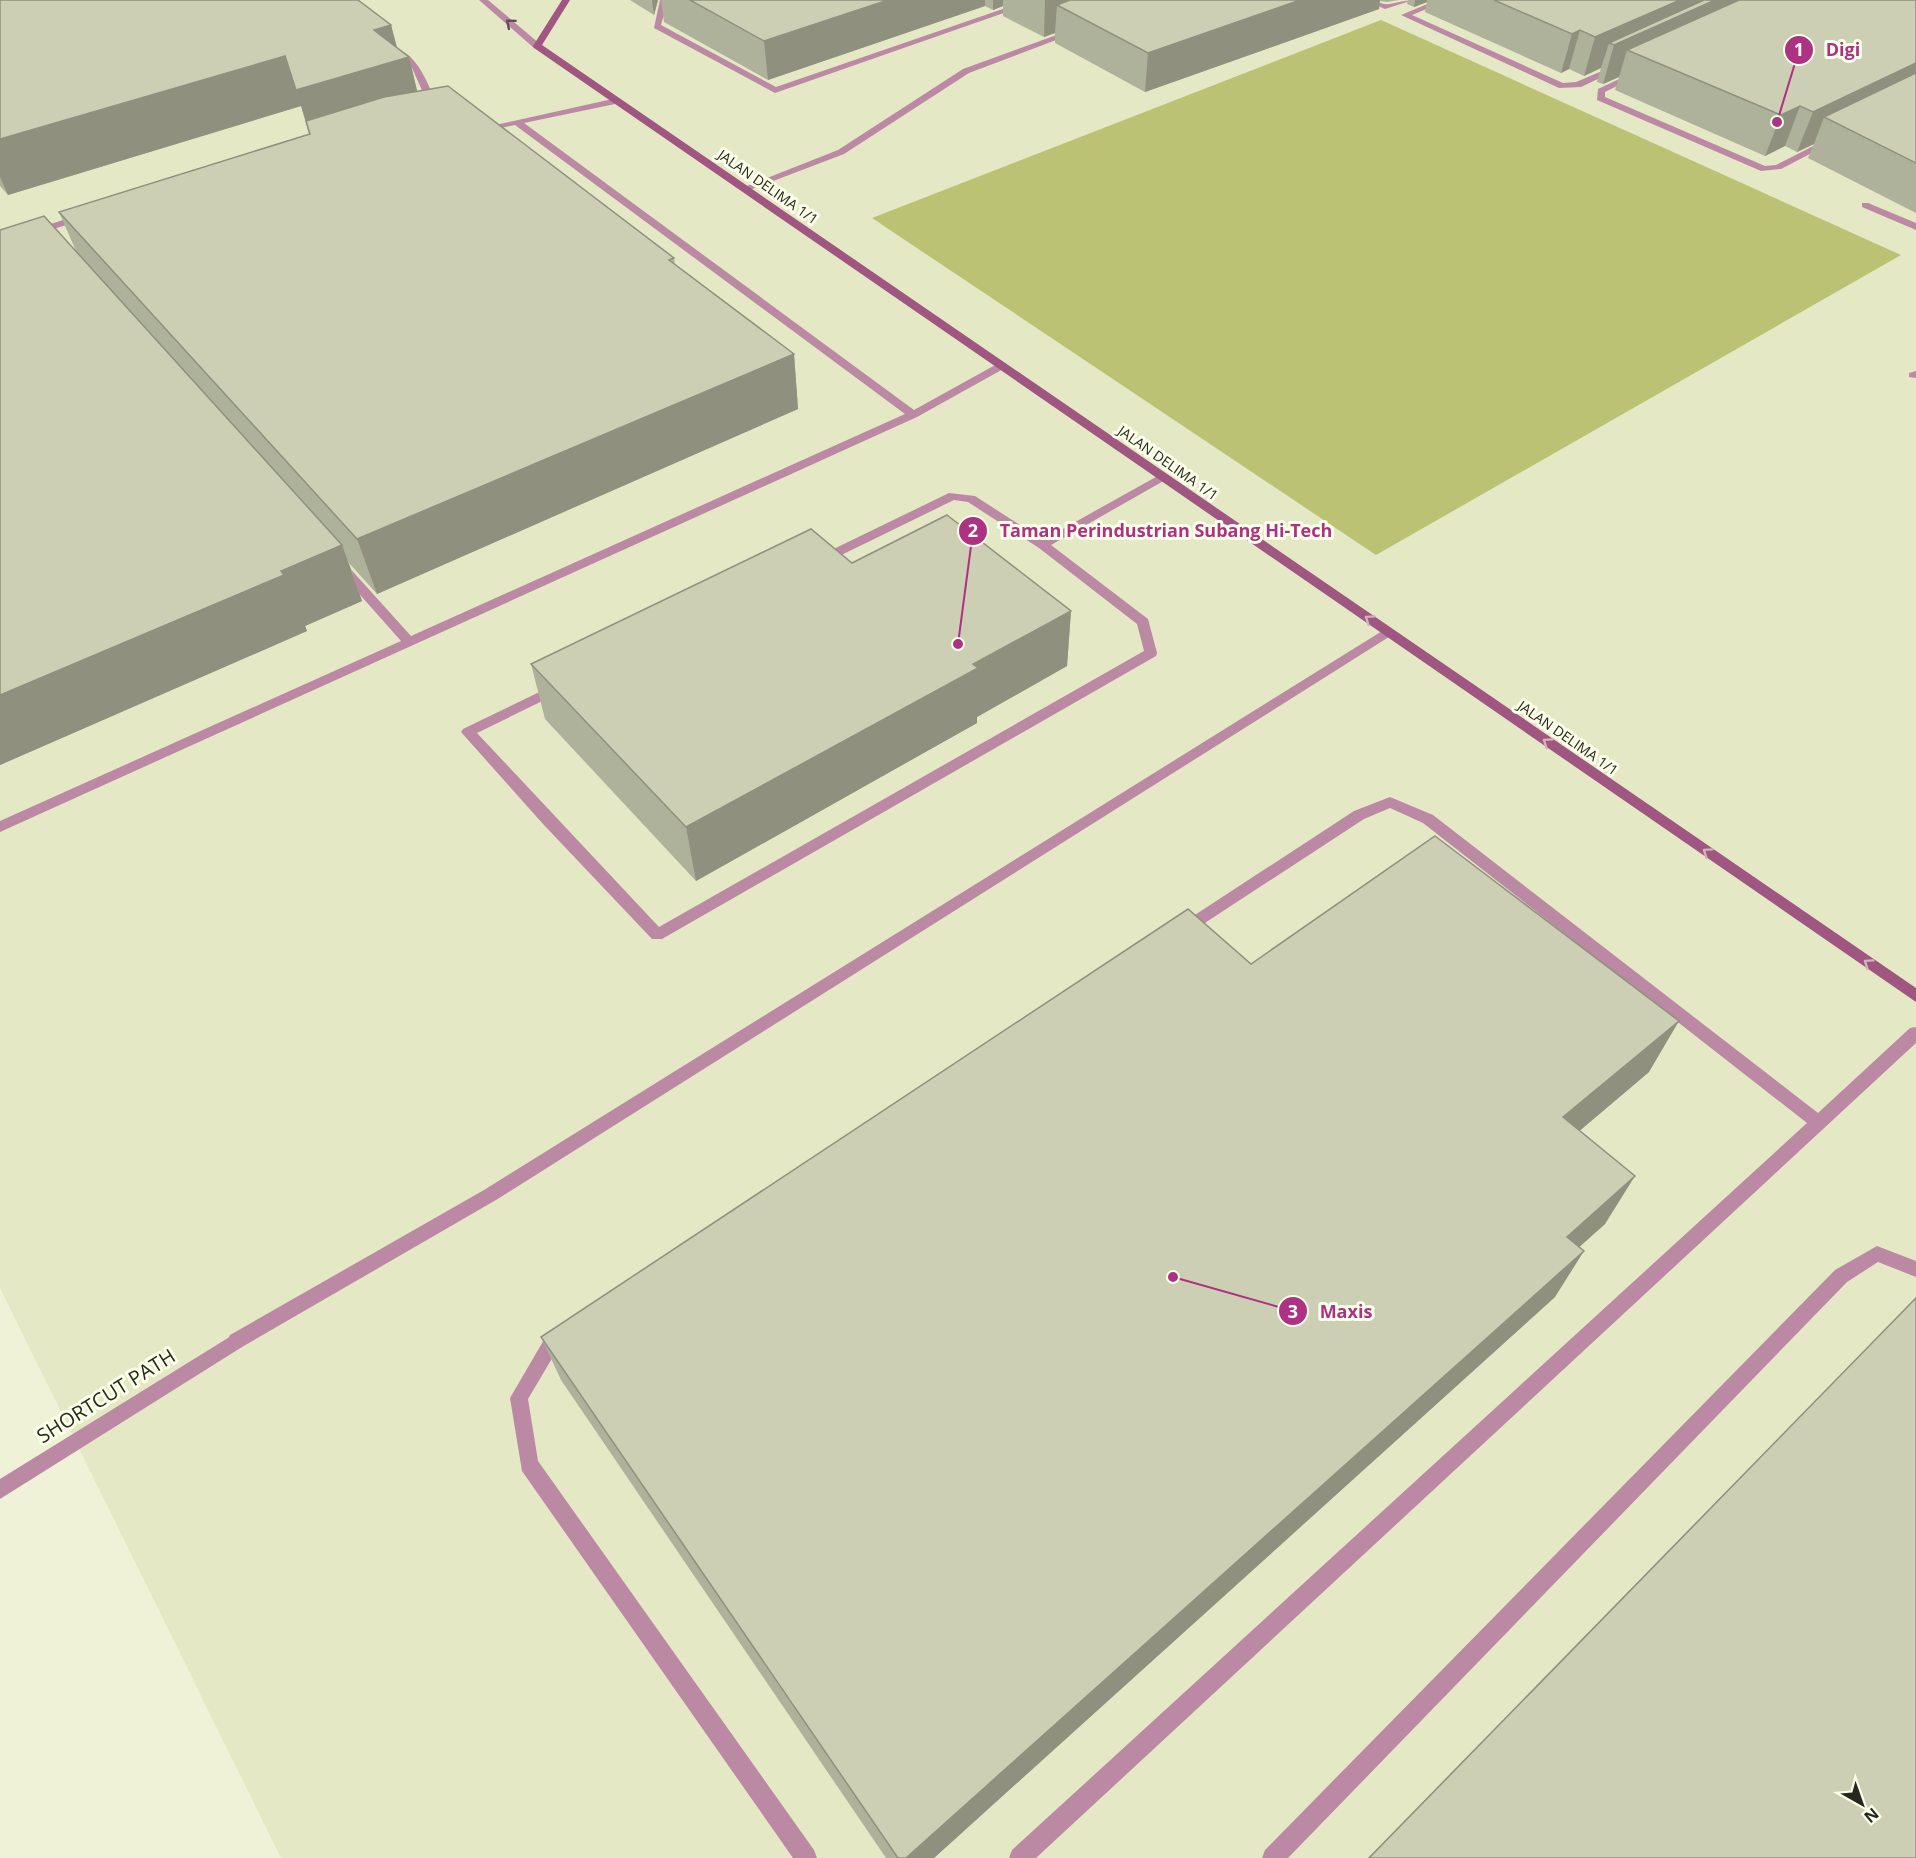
<svg xmlns="http://www.w3.org/2000/svg" width="1916" height="1858" font-family="'Open Sans',sans-serif">
<rect width="100%" height="100%" fill="#eff2d7"/>
<path fill="#e4e8c5" d="M0,0h1916v1858h-1635l-281,-570z"/>
<path fill="#bcc273" d="M1381,20l520,235 -525,300 -504,-337z"/>
<g fill="none" stroke-linecap="round" stroke-linejoin="round">
<path fill="#bc89a5" fill-rule="evenodd" d="M479,0h9l52,44v4h-6z
M660,0h8l-7,25 115,62 253,-87h12l-266,93 -121,-65z
M1365,0c8,0 12,2 19,4 8,1 20,-4 29,-4l-28,9z
M1437,0h11l-36,15 151,68 13,-1 38,-16 7,2 -40,19 -22,1 -158,-73z
M1070,30l7,2 -108,41 -125,81 -97,37 -8,-2 99,-39 125,-81z
M391,49c26,-1 39,40 47,59l-1,2 -7,-2 -18,-40 -21,-15z
M1632,73l7,2 -34,17v5l160,69 11,-1 49,-25 8,2 -52,27 -20,2 -164,-71 1,-11z
M617,98l3,1v4l-96,20 390,287 83,-46h8v4l-88,49 -917,415v-11l401,-180 -63,-71 -2,-3 2,-3h8l65,72 494,-222 -390,-289 -33,7 -5,-3z
M1862,203h6l48,20v7l-54,-23z
M82,214l5,3 -2,2 -85,27v-6z
M1916,371v7l-7,-1v-4z
M1163,473l6,4 -2,2 -116,66 97,74 9,34 -1,3 -494,283h-10l-109,-115 -82,-92 2,-3 486,-236 26,3 68,44zM954,500l14,2 71,46 98,76 7,27 -485,276 -182,-194z
M1390,797l43,18 385,298 92,-85 6,-1v16l-880,815h-27l3,-8 795,-727 -384,-300 -33,-15 -26,11 -176,115h-10l-3,-4 3,-4 176,-115z
M1877,1246l39,15v16l-38,-15 -31,20 -559,576h-26l3,-8 570,-580z
M561,1329l6,2 3,6 -3,6 -10,7 -29,49 10,62 276,389 3,8h-24l-271,-387 -12,-73 35,-60z
M236,1333l6,2 3,6 -3,6 -242,152v-20z"/>
<path fill="#bc89a5" fill-rule="evenodd" d="M1387,628l6,4 -1,3 -896,565 -254,147 -6,2 -6,-2 -3,-6 3,-6 254,-145z"/>
<path fill="#9f5681" fill-rule="evenodd" d="M562,0h8l-28,45 1374,943v14l-1382,-954 -1,-2z"/>
</g>
<path fill="#afb29b" d="M0,0l391,25 6,23 12,9 8,34 257,167 1,6 119,90 4,55 -421,185 -28,-31 13,38 -57,25 2,5 -307,134v-535l76,21 -17,-39 250,-78 -8,-28 -293,89 -8,-9z
M630,0h28l-4,15z
M661,0h738l-12,2 -7,-1 -1,8 -234,83 -90,-49v-10l-11,4 -41,-21v-10l-10,4 -8,-4 -217,74 -104,-58z
M1408,0h508v213l-108,-55 6,-14 -17,8 -12,-6 -20,10 -150,-66 4,-13 -16,7 -6,-2 4,-14 -17,8 -15,-7 -8,4 -136,-61 2,-10 -13,5 -7,-3z
M852,563l219,48 -4,55 -90,51v6l-281,158 -151,-162 -14,-55z
M1251,964l398,108 -70,59 26,93 -26,23 -24,50 -621,561h-48l-325,-478 -20,-43z
M1916,1297v561h-548l515,-527z"/>
<path fill="#8f917e" d="M652,0h6l-4,15z
M888,0h97v6l-217,74 -4,-39z
M993,0h10v6l-10,4z
M1045,0h101l-89,5 -2,28 -11,4z
M1300,0h80l-1,9 -234,83 3,-39z
M1415,0h12v2l-13,5z
M1680,0h107l-160,50 -8,27 -16,7 11,-39 -5,-2 -8,25 -17,8 11,-39z
M391,25l9,34 9,-2 12,50 -109,34 -16,-51 78,-60z
M1580,30l-11,39 -8,4 11,-39z
M285,56l16,50 -293,89 -8,-18v-38z
M1916,63v31l-92,23 -10,27 -17,8 16,-40z
M1800,106l-15,40 -20,10 16,-41z
M794,354l4,55 -421,185 -20,-55z
M342,545l20,56 -57,25 2,5 -307,134v-70l281,-124z
M1071,611l-4,55 -90,51v6l-281,158 -10,-54 287,-163z
M1679,1021l-30,51 -112,95 26,-50z
M1635,1176l-30,48 -66,59 28,-46z
M1584,1251l-29,46 -621,561h-28z"/>
<path fill="#cccfb4" stroke="#8f917e" stroke-width="1.5" d="M0,0h358l33,25 -17,5 35,27 -113,33 -11,-34 -285,83z
M690,0h198l-124,41z
M1070,0h230l-152,53 -91,-48z
M1494,0h186l-85,37 -15,-7 -8,4z
M1704,0h11l-101,45 -5,-2z
M1739,0h177v63l-103,49 -13,-6 -19,9 -154,-65z
M1916,73v90l-92,-46z
M448,86l226,172 -5,2 125,94 -437,185 -298,-327 251,-78 -4,-13 78,-24z
M44,216l298,329 -61,26 3,4 -284,120v-465z
M947,515l124,96 -98,53 5,4 -292,159 -155,-163 280,-135 41,34z
M1435,836l244,185 -116,96 72,59 -68,61 17,14 -678,607h-8l-357,-521 647,-428 63,55z
M1916,1298v560h-547z"/>
<defs><path id="oneway-chevron" d="M-2-3.5L2.5 0L-2 3.5" fill="none" stroke-width="1.6" stroke-linecap="round" stroke-linejoin="round" transform="scale(1.5)"/></defs>
<use stroke="#624e53" href="#oneway-chevron" transform="translate(510 23) rotate(-140)"/>
<g stroke="#d2b3ba">
<use href="#oneway-chevron" transform="translate(1369 619) rotate(-145)"/>
<use href="#oneway-chevron" transform="translate(1547 742) rotate(-145)"/>
<use href="#oneway-chevron" transform="translate(1707 852) rotate(-145)"/>
<use href="#oneway-chevron" transform="translate(1868 963) rotate(-145)"/>
</g>
<g text-anchor="middle" stroke-width="6" stroke-linejoin="round" paint-order="stroke">
<g font-size="14" fill="#26271d" stroke="#fcffe9">
<text transform="translate(768 187) rotate(35)" y="5">JALAN DELIMA 1/1</text>
<text transform="translate(1168 463) rotate(35)" y="5">JALAN DELIMA 1/1</text>
<text transform="translate(1568 738) rotate(35)" y="5">JALAN DELIMA 1/1</text>
</g>
<g font-size="20" fill="#26271d" stroke="#fcffe9">
<text transform="translate(106 1396) rotate(-32)" y="7">SHORTCUT PATH</text>
</g>
</g>
<path fill="none" stroke="#ae3283" stroke-width="2" d="M1777 122L1799 50M958 644L973 531M1173 1277L1293 1311"/>
<g fill="#ae3283" stroke="#fcffe9" stroke-width="2">
<circle cx="1777" cy="122" r="6"/>
<circle cx="958" cy="644" r="6"/>
<circle cx="1173" cy="1277" r="6"/>
<circle cx="1799" cy="50" r="15"/>
<circle cx="973" cy="531" r="15"/>
<circle cx="1293" cy="1311" r="15"/>
</g>
<g font-size="18" text-anchor="middle" font-weight="bold" fill="#fff">
<text x="1799" y="56">1</text>
<text x="973" y="537">2</text>
<text x="1293" y="1318">3</text>
</g>
<g font-size="18" text-anchor="middle" font-weight="bold" fill="#ae3283" stroke="#fcffe9" stroke-width="6" stroke-linejoin="round" paint-order="stroke">
<text x="1843" y="56">Digi</text>
<text x="1166" y="537">Taman Perindustrian Subang Hi-Tech</text>
<text x="1346" y="1318">Maxis</text>
</g>
<g transform="translate(1862 1804) rotate(140)" stroke="#fcffe9" stroke-width="4.5" paint-order="stroke">
<path d="M0-4.5L10 22L0 15L-10 22Z" fill="#26271d"/>
<text y="-9" font-size="16" font-weight="bold" text-anchor="middle" fill="#26271d">N</text>
</g>
</svg>
